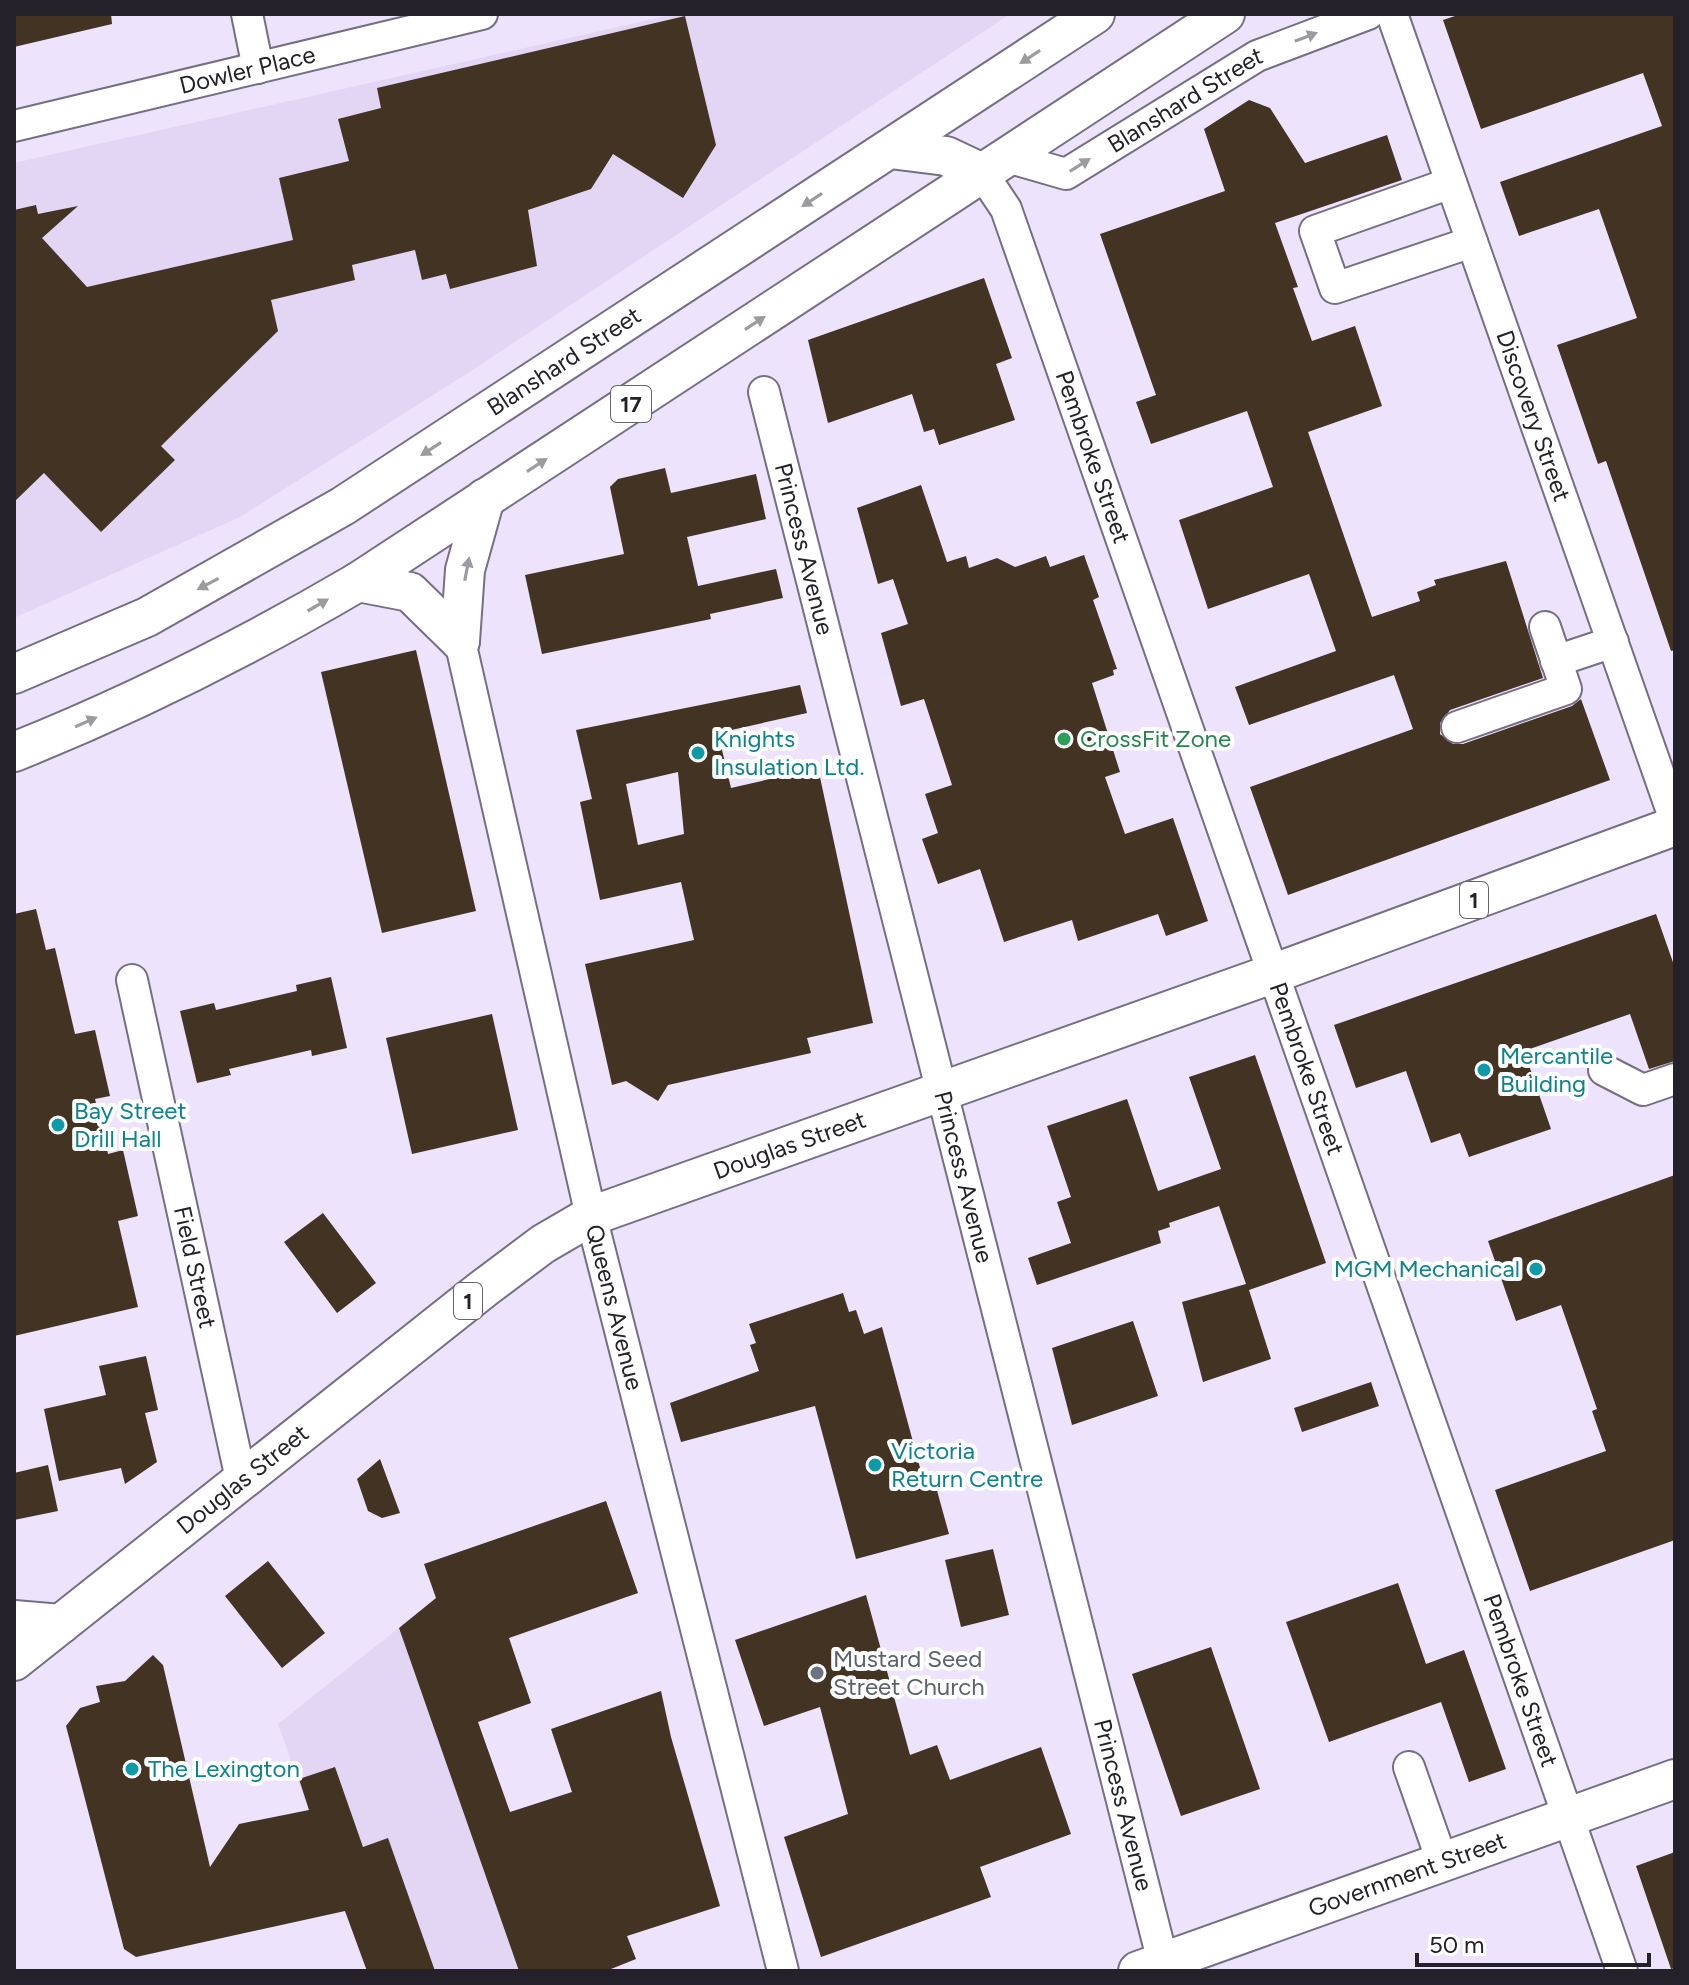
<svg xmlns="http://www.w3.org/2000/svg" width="1689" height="1985" font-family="Figtree,sans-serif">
<rect width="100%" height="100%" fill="#ede3fc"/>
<path fill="#e3d6f5" d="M675,14h335l-539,357 -231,146 -226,101v-455z
M435,1599l118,338 -36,27 2,7h-153l-88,-247z"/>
<path fill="#423323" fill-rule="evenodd" d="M14,14h97l1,10 -98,23z
M1461,14h214v636l-4,1 -65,-190 -8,3 -41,-119 80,-27 -38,-109 -80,27 -19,-54 162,-56 -19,-53 -162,56 -38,-109z
M685,16l31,129 -33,53 -70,-44 -22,35 -63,21 9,56 -87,23 -4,-15 -24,6 -7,-30 -63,15 3,15 -84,20 7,31 -117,115 14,14 -74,72 -57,-59 -30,29v-292l22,-5 2,9 40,-8 -36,32 45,49 206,-47 -14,-62 70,-17 -11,-42 43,-11 -4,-20z
M1249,100l21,8 35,55 82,-28 15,45 -127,43 23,64 -5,1 19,53 43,-15 27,80 -74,26 64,185 48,-16 -3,-9 19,-7 -2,-5 72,-19 37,117 -93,32 -10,13v11l13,10h10l109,-38 9,-7 29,81 -322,115 -38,-108 163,-58 -19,-54 -145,50 -14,-38 101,-36 -27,-77 -101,35 -29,-89 94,-33 -26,-76 -96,33 -15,-42 20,-7 -56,-161 125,-43 -21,-62z
M984,278l28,80 -16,6 19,56 -76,25 -5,-16 -10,3 -12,-38 -84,29 -20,-83z
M665,468l6,25 85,-19 10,45 -79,18 11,49 78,-17 7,29 -73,16 1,5 -169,35 -17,-79 99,-21 -14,-67 8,-8z
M921,485l26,77 19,-6 3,12 28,-10 18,9 31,-11 4,11 34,-12 15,42 -6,3 24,69 -4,1 1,5 -22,8 28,89 -15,5 20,57 48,-16 35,103 -42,15 -8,-22 -80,27 -6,-21 -68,22 -24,-73 -42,15 -16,-45 16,-6 -13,-39 27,-9 -28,-86 -23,7 -20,-73 27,-9 -15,-45 -15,5 -21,-76z
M416,650l60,261 -94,22 -61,-261z
M800,685l7,28 -89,20 13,55 87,-20 55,255 -66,15 4,15 -143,32 -10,16 -32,-20 -14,4 -27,-121 109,-24 -13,-58 -81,18 -20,-98 12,-3 -16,-69zM678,772l6,62 -46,11 -12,-61z
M36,909l10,41 9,-2 20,86 20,-4 15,66 -15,3 13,55 15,-4 15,66 -20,5 20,86 -124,29v-422z
M1656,914l19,54v93l-26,8 -19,-55 -106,37 27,78 -82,28 -9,-24 -29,10 -25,-72 -50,17 -22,-63z
M331,977l16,71 -35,8 -1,-6 -82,19 2,6 -34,8 -17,-72 34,-8 2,7 81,-19 -1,-6z
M492,1014l26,116 -106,24 -26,-116z
M1255,1055l71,208 -77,27 22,69 -68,23 -21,-80 64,-18 -27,-78 -50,17 1,4 -12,4 3,12 -124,42 -9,-27 43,-15 -14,-41 14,-5 -24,-71 80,-27 31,92 63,-22 -32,-92z
M1675,1175v365l-145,51 -35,-101 111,-39 -14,-40 5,-2 -36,-104 -45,16 -28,-80z
M323,1213l53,70 -39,30 -53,-71z
M843,1293l6,19 7,-2 8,24 18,-7 44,163 10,-3 13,47 -93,25 -41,-153 -134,36 -11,-39 89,-32 -9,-26 6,-2 -7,-19z
M1133,1321l25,75 -86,29 -20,-77z
M146,1356l12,54 -13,3 12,49 -32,22 -4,-16 -62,13 -15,-72 62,-14 -7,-29z
M1371,1382l8,24 -77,26 -8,-24z
M380,1459l20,54 -18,5 -14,-7 -11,-32z
M48,1465l10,46 -44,9v-47z
M606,1501l32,92 -129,45 22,65 -53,19 32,90 62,-20 -21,-63 110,-38 10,46 49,169 -93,30 9,23 -30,12h-87l-120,-343 37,-30 -12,-34z
M993,1549l16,66 -48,12 -16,-67z
M268,1561l57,72 -43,35 -57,-72z
M1398,1583l28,81 38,-14 42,119 -37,13 -28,-80 -112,40 -43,-120z
M866,1595l44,160 27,-10 13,35 91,-33 30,87 -91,33 11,30 -170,60 -37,-120 64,-23 -28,-107 -56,19 -29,-86z
M1211,1647l49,142 -79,27 -49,-142z
M153,1655l10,10 47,202 29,-43 70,-14 -10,-31 36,-12 28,80 25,-9 47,133h-68l-22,-60 -209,46 -12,-8 -58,-223 14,-18 20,-6 -4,-16 29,-5z
M1675,1852v116l-4,1 -35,-103z"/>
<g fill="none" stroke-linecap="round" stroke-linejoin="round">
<g stroke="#776e84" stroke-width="34">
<g id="minor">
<path d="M247,14l11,54"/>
<path id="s1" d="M1392,14l283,806"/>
<path id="s2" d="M14,126l468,-112"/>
<path id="s3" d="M1007,157l59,17 191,-118 111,-42"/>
<path id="s4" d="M982,173l24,36 616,1762"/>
<path d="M1451,183l-136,48 20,57 137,-46"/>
<path id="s5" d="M764,392l399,1570"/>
<path id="s6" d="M460,641l131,575 192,755"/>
<path d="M1556,661l57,-19"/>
<path d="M1457,727l109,-38 -21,-62"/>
<path id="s7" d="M132,980l109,499"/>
<path d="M1604,1070l39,20 32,-11"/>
<path d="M1409,1767l33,94"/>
</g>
</g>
<g stroke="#776e84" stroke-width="42">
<g id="major">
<path d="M890,149l56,7 36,17"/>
<path d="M358,582l52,10 50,49"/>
<path d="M460,641l5,-71 20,-72"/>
<path id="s8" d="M14,674l133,-57 196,-111 752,-492"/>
<path d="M14,752c120,-48 233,-105 344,-170l867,-568"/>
<path d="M14,1620l47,4"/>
<path id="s9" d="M14,1661l469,-372 60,-45 48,-28 681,-242 403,-148"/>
<path id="s10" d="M1138,1971l537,-192"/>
</g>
</g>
<use href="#minor" stroke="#fff" stroke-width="30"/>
<use href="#major" stroke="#fff" stroke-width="38"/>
</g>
<defs><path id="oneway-solid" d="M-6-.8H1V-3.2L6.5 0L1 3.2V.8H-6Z" transform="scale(2)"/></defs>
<g fill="#9d9b9f">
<use href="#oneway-solid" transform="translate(1306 37) rotate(-21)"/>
<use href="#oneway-solid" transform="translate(1030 57) rotate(147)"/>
<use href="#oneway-solid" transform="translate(1080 165) rotate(-32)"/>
<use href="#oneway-solid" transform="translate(812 200) rotate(147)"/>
<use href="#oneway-solid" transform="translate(755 323) rotate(-33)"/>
<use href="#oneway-solid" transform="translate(431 449) rotate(147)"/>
<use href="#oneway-solid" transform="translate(537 465) rotate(-33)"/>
<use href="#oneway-solid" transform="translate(467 569) rotate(-79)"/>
<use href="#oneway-solid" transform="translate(208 584) rotate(152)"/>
<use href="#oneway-solid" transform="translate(318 605) rotate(-30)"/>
<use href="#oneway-solid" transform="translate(86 722) rotate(-24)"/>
</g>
<circle fill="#2e9e5b" stroke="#fff" stroke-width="3" cx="1064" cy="739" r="8"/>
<g fill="#0f9aa8" stroke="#fff" stroke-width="3">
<circle cx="698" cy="753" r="8"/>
<circle cx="1484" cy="1070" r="8"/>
<circle cx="58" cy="1125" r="8"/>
<circle cx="1536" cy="1269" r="8"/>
<circle cx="875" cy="1465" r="8"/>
<circle cx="132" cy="1769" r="8"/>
</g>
<circle fill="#6b7280" stroke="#fff" stroke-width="3" cx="817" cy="1673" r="8"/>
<g text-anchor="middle" stroke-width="8" stroke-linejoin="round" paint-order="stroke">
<g fill="#fff" stroke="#66646a" stroke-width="2">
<rect x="611" y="386" width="40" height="36" rx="6"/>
<rect x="1460" y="882" width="28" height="36" rx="6"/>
<rect x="454" y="1283" width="28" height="36" rx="6"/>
</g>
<g font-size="22" font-weight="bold" fill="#25212a">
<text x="631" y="412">17</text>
<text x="1474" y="908">1</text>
<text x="468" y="1309">1</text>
</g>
<g font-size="24" fill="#25212a" stroke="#fff">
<text dy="8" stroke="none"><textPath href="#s2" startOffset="240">Dowler Place</textPath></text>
<text dy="8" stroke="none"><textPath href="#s3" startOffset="202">Blanshard Street</textPath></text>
<text dy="8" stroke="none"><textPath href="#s8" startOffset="634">Blanshard Street</textPath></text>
<text dy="8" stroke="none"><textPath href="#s1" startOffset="426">Discovery Street</textPath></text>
<text dy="8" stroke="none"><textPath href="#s4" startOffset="306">Pembroke Street</textPath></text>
<text dy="8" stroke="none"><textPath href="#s5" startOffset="162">Princess Avenue</textPath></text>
<text dy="8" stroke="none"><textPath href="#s4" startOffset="954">Pembroke Street</textPath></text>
<text dy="8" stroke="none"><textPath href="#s9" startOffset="940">Douglas Street</textPath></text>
<text dy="8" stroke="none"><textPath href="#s5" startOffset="810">Princess Avenue</textPath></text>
<text dy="8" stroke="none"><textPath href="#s7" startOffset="294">Field Street</textPath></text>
<text dy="8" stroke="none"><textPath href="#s6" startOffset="684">Queens Avenue</textPath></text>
<text dy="8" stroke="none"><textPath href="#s9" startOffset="292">Douglas Street</textPath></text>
<text dy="8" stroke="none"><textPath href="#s4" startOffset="1602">Pembroke Street</textPath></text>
<text dy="8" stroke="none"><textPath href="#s5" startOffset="1458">Princess Avenue</textPath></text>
<text dy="8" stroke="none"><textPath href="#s10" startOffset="286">Government Street</textPath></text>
</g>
<g font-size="24" fill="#0d838f" stroke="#fff" text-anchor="start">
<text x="714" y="747">Knights<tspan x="714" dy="28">Insulation Ltd.</tspan></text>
<text x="1500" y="1064">Mercantile<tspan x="1500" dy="28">Building</tspan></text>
<text x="74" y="1119">Bay Street<tspan x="74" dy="28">Drill Hall</tspan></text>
<text x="1520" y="1277" text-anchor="end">MGM Mechanical</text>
<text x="891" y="1459">Victoria<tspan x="891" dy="28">Return Centre</tspan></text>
<text x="148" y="1777">The Lexington</text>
</g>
<g font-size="24" fill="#27864d" stroke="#fff" text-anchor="start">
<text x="1080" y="747">CrossFit Zone</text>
</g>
<g font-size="24" fill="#5b616d" stroke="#fff" text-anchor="start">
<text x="833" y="1667">Mustard Seed<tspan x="833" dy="28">Street Church</tspan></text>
</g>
</g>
<rect width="1689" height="1985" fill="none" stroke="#25212a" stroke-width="32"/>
<path d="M1417 1953v12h232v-12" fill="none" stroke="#25212a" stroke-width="4"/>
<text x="1429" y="1953" font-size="24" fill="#25212a" stroke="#ffffff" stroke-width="6" paint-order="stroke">50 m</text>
</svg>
